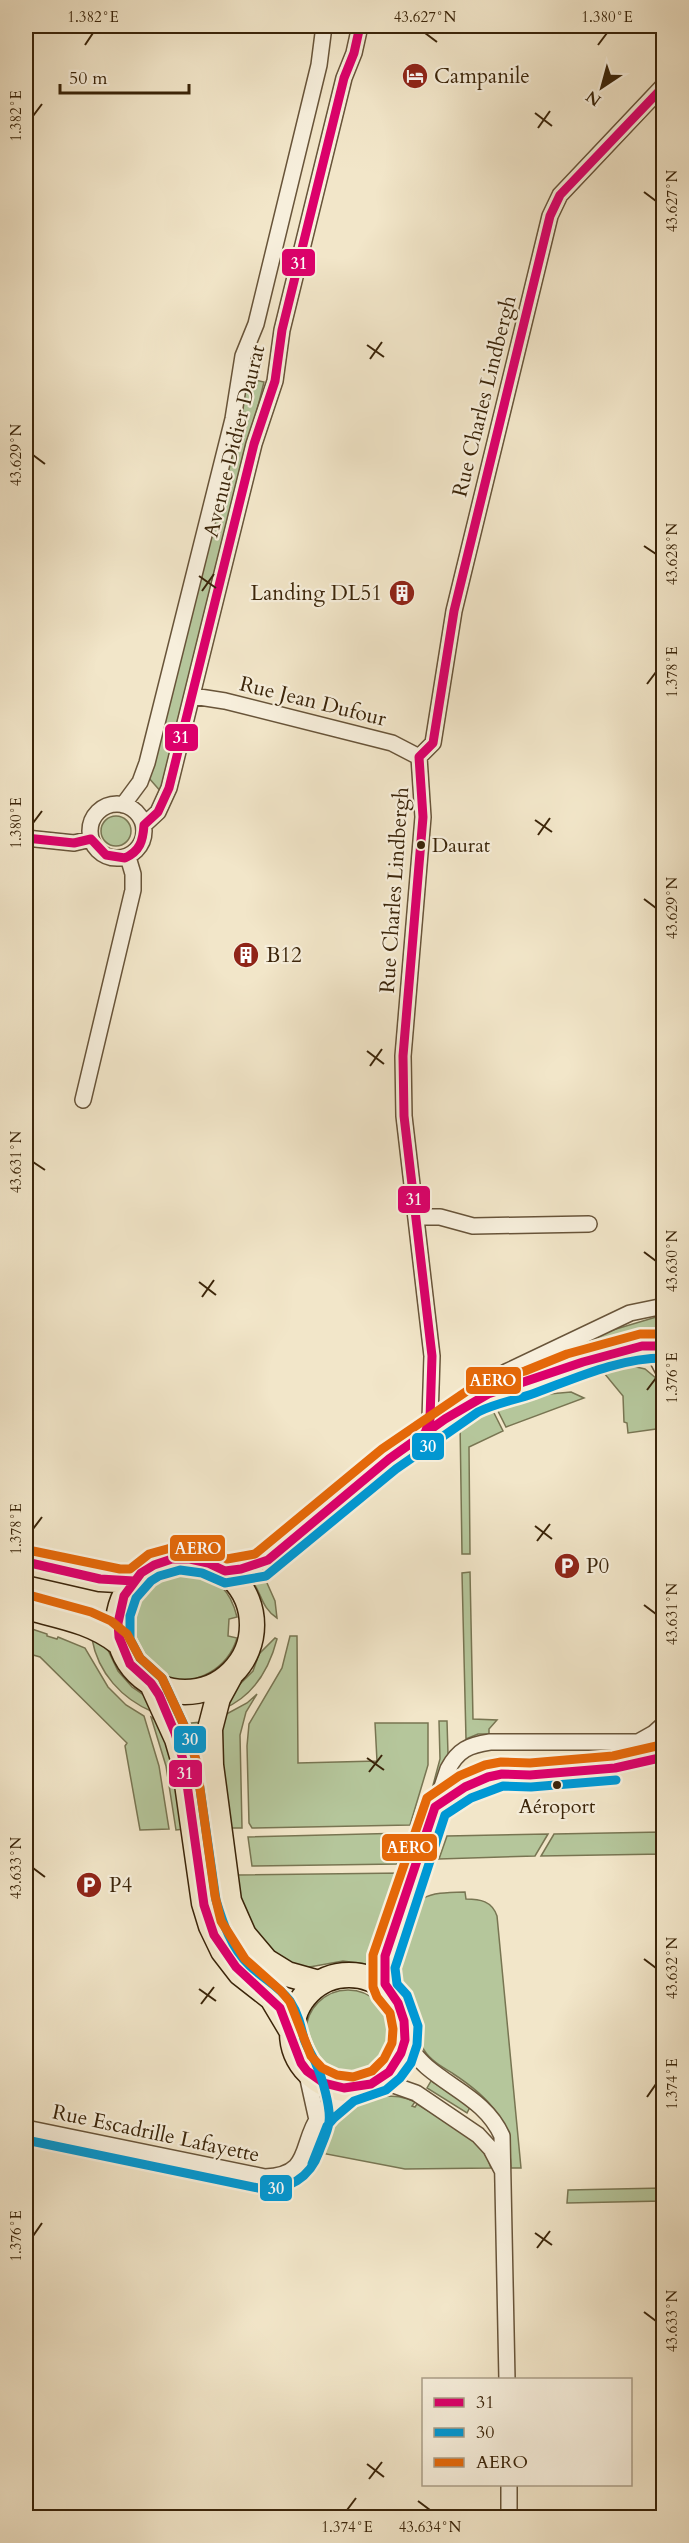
<svg xmlns="http://www.w3.org/2000/svg" width="689" height="2543" font-family="Cardo,serif">
<rect width="100%" height="100%" fill="#f2e6c9"/>
<filter id="stains"><feTurbulence type="fractalNoise" baseFrequency=".00333" numOctaves="4"/><feColorMatrix values="0 0 0 0 .2 0 0 0 0 .09 0 0 0 0 .02 0 0 0 .5 -.17"/></filter>
<radialGradient id="worn" r=".72"><stop offset=".6" stop-color="#630" stop-opacity="0"/><stop offset="1" stop-color="#630" stop-opacity=".3"/></radialGradient>
<path fill="#b5c69b" stroke="#787552" stroke-width="1.5" d="M247,378l17,4 -102,411 -14,-16 96,-376 -2,-1z
M101 831a15 15 0 1 1 30 0a15 15 0 1 1-30 0Z
M663,1315v18l-50,10 -54,19 -5,-9 52,-21z
M632,1366l13,3 18,15v44l-35,5 -1,-10 -3,-1 -1,-26 -19,-23z
M571,1392l13,6 -78,29 -12,-24 11,-5z
M492,1409l11,22 -34,16 1,107h-8l-2,-132 13,-8 2,3z
M190,1571c27,9 40,17 47,46l-8,2 -1,17 9,2c-5,17 -14,27 -28,35 -69,38 -125,-90 -19,-102z
M470,1572l3,147 24,1 -8,9v5h-11l-12,5 -4,-166z
M263,1574l12,27 2,17c-16,-10 -15,-25 -26,-39z
M26,1627l21,7v2l10,3 1,-2 27,11 23,39 18,18 18,11 15,50 10,63 -29,1 -15,-84 2,-3 -87,-86 -14,-4z
M290,1636h7l1,127 79,-2 -2,-38h53v42l-18,60 -158,3 -3,-5 -2,-77 2,-22 33,-56z
M275,1638l2,1c-8,31 -23,57 -54,70l12,-20 18,-18 6,-17z
M92,1639l14,7 12,25 14,16 13,9 8,16c-31,-13 -55,-39 -61,-73z
M257,1694l-11,18 -6,23 2,93h-13l-8,-58v-53l26,-14z
M151,1717c21,9 29,90 33,112l-8,1 -10,-64z
M439,1721h8l1,33 -16,35 8,-30z
M201,1722l10,106h-8l-22,-104z
M663,1832v22l-122,2 13,-22z
M407,1833l-10,31 -145,2 -4,-29z
M548,1834l-13,22 -96,3 8,-23z
M404,1873l-31,92 -30,-4 -39,7 -11,-3 -27,-15 -22,-38 -8,-37z
M465,1892l1,7c14,0 26,2 31,17l24,252h-10c-2,-49 -19,-69 -59,-95 -10,-6 -22,-13 -28,-23 -7,-11 -4,-27 -8,-40 -4,-13 -15,-22 -19,-36 -5,-13 0,-26 4,-40 14,-40 24,-41 64,-42z
M306 2032a42 42 0 1 1 84 0a42 42 0 1 1-84 0Z
M431,2081l39,26 -3,6 -40,-25z
M382,2096c12,0 22,0 33,6l-3,4 3,1 2,-3c25,16 67,33 74,64l-86,1 -89,-17 17,-38 14,-9z
M663,2188v13l-96,2 1,-13z"/>
<g fill="none" stroke-linecap="round" stroke-linejoin="round">
<g stroke="#685439" stroke-width="18">
<path id="minor" d="M193,696l32,5 167,42 27,14
M419,757l14,-14 21,-132 96,-395 10,-21 104,-110
M419,757l4,60 -20,239 1,60 28,240 -2,63 -5,14
M90 831a27 27 0 1 1 54 0a27 27 0 1 1-54 0Z
M123,805l17,-23 7,-19 86,-344 10,-63 13,-32 63,-259 5,-39
M144,825l14,-13 11,-24 85,-344 21,-63 7,-51 62,-252 10,-25 6,-27
M26,838l48,5 17,-4
M83,1100l50,-210v-16l-5,-17
M416,1217h24l33,9 116,-2
M488,1394l18,-22 124,-59 34,-7
M225,1571l16,-2 27,-9 121,-101 36,-26 47,-31 16,-8 41,-12 41,-16 72,-20 14,11 8,15
M386,1989l-3,-21 2,-12 63,-187c10,-19 21,-24 42,-27h148l16,-9 10,-9
M405,2043c7,8 14,17 22,24 27,23 60,35 75,69l5,244
M306,2070l11,50
M379,2080l37,13 62,42 13,14 11,21
M26,2128l239,49c48,-2 34,-33 55,-62 7,-10 19,-18 29,-26
M509,2484v34"/>
</g>
<g stroke="#3a2409" stroke-width="27">
<path id="primary" d="M118 1625a67 67 0 1 1 134 0a67 67 0 1 1-134 0Z
M26,1562l74,17 34,2
M26,1607c32,9 66,14 92,35
M230,1676l-12,22 -8,31 1,36 18,136 15,34 22,26 21,13 32,9
M152,1684l25,55 7,24 20,140 7,23 12,25 17,22 32,25 19,32
M292 2032a57 57 0 1 1 114 0a57 57 0 1 1-114 0Z"/>
</g>
<use href="#minor" stroke="#f7efdc" stroke-width="15"/>
<use href="#primary" stroke="#f2e6c9" stroke-width="24"/>
<g stroke="#f7efdc" stroke-width="14">
<path id="bus-1" d="M26,838l48,5 17,-4 15,16 19,3c15,-7 18,-17 19,-33l14,-13 11,-24 85,-344 21,-63 7,-51 62,-252 10,-25 6,-27
M425,1433l5,-14 2,-63 -28,-240 -1,-60 20,-239 -4,-60 14,-14 21,-132 96,-395 10,-21 104,-109
M26,1562l74,17 34,2
M225,1571l-17,-8 -18,-4h-18l-18,6 -13,8 -17,23 -6,27 1,14 11,27 21,19 8,12 16,38 9,30 20,142 10,30 22,32 44,41 21,55 6,8 17,12 20,5 27,-4 18,-12 12,-19 4,-13 -1,-19 -6,-18 -13,-19v-28l50,-149 30,-20 23,-10 14,-3 28,1 85,-7 49,-11
M225,1571l16,-2 27,-9 121,-101 56,-40 43,-25 95,-32 59,-16h22"/>
</g>
<g stroke="#f7efdc" stroke-width="14">
<path id="bus-2" d="M26,2140l237,49c25,1 47,-11 56,-37 3,-9 9,-20 10,-30 2,-14 -7,-45 -13,-58 -3,-8 -9,-16 -12,-25 -3,-13 -6,-26 -14,-38 -11,-15 -28,-23 -41,-36 -18,-17 -26,-42 -33,-65l-20,-139 -7,-25 -27,-58 -22,-20 -10,-19v-23l6,-18 15,-17 8,-5 21,-6 22,3 23,10 41,-7 130,-107 82,-57c18,-9 38,-12 57,-19 41,-15 84,-35 129,-35
M312,2164l15,-38 7,-8 20,-17 32,-11 14,-12 11,-15 6,-18 1,-19 -11,-31 -10,-11 -2,-16 50,-153 26,-17 32,-12 28,1 85,-7"/>
</g>
<g stroke="#f7efdc" stroke-width="14">
<path id="bus-3" d="M28,1550l92,19h10l19,-15 29,-8 30,3 19,10 28,-5 127,-105 85,-58 17,-8 41,-12 42,-17 73,-20h24
M29,1595l62,17 20,9 16,13 13,24 22,20 26,56 8,26 19,136 6,25 24,38 36,32 9,11 21,54 11,12 15,7 16,2 19,-6 12,-12 8,-16 1,-14 -3,-16 -13,-16 -4,-10v-32l54,-157 32,-22 26,-11 16,-3 29,1 83,-7 48,-11"/>
</g>
<use href="#bus-1" stroke="#dc006b" stroke-width="9"/>
<use href="#bus-2" stroke="#0098d4" stroke-width="9"/>
<use href="#bus-3" stroke="#e46809" stroke-width="9"/>
</g>
<path fill="none" stroke="#3a2409" stroke-width="2" d="M425,33l12,9M85,45l8,-12M598,45l9,-12M535,113l17,13M33,116l9,-12M538,128l12,-17M644,192l12,9M367,345l17,12M370,359l12,-17M33,455l12,9M644,546l12,8M199,576l17,12M202,591l12,-17M647,684l9,-12M535,820l17,12M33,823l9,-12M538,835l12,-17M644,899l12,9M367,1051l17,13M370,1066l12,-17M33,1162l12,8M644,1252l12,9M199,1282l17,13M202,1297l12,-17M647,1390l9,-12M535,1526l17,13M33,1529l9,-12M537,1541l13,-17M644,1605l12,9M367,1758l17,12M369,1772l13,-17M33,1868l12,9M644,1959l12,9M199,1989l17,12M201,2004l13,-17M647,2097l9,-13M535,2233l17,12M33,2236l9,-13M537,2248l13,-17M644,2312l12,9M367,2464l17,13M369,2479l13,-17M418,2501l12,9M347,2510l9,-12"/>
<defs>
<g id="hotel-disc" transform="scale(1.35)"><circle r="9.5" fill="#8f2418" stroke="#f7efdc"/><path d="M-6-4.5h1.5V1H6V5H4.5V3h-9V5H-6ZM-4 0a1.8 1.8 0 1 1 3.6 0ZM.5 0V-2.5h3Q6-2.5 6 0Z" fill="#fff"/></g>
<g id="building-disc" transform="scale(1.35)"><circle r="9.5" fill="#8f2418" stroke="#f7efdc"/><path d="M-4-6H4V6H1V3H-1V6H-4ZM-2.5-4.3h1.7v1.8h-1.7ZM.8-4.3h1.7v1.8H.8ZM-2.5-1h1.7V.8h-1.7ZM.8-1h1.7V.8H.8Z" fill="#fff"/></g>
<g id="parking-disc" transform="scale(1.35)"><circle r="9.5" fill="#8f2418" stroke="#f7efdc"/><path d="M-3.5-5.5H1a3.5 3.5 0 0 1 0 7H-1V5.5H-3.5ZM-1-3.4V-.6H.8a1.4 1.4 0 0 0 0-2.8Z" fill="#fff"/></g>
</defs>
<g fill-rule="evenodd">
<use href="#hotel-disc" x="415" y="76"/>
<use href="#building-disc" x="402" y="593"/>
<use href="#building-disc" x="246" y="955"/>
<use href="#parking-disc" x="567" y="1566"/>
<use href="#parking-disc" x="89" y="1885"/>
</g>
<g fill="#3a2409" stroke="#f7efdc" stroke-width="2">
<circle cx="421" cy="845" r="5"/>
<circle cx="557" cy="1785" r="5"/>
</g>
<g text-anchor="middle" stroke-width="4.5" stroke-linejoin="round" paint-order="stroke">
<g font-size="20" fill="#3a2409" stroke="#f7efdc" text-anchor="start">
<text x="432" y="852">Daurat</text>
<text x="557" y="1813" text-anchor="middle">Aéroport</text>
</g>
<g font-size="21" fill="#3a2409" stroke="#f7efdc" text-anchor="start">
<text x="434" y="83">Campanile</text>
<text x="382" y="600" text-anchor="end">Landing DL51</text>
<text x="266" y="962">B12</text>
<text x="586" y="1573">P0</text>
<text x="109" y="1892">P4</text>
</g>
<g font-size="21" fill="#3a2409" stroke="#f7efdc">
<text transform="translate(484 396) rotate(-76)" y="7">Rue Charles Lindbergh</text>
<text transform="translate(234 441) rotate(-76)" y="7">Avenue Didier Daurat</text>
<text transform="translate(313 701) rotate(14)" y="7">Rue Jean Dufour</text>
<text transform="translate(394 890) rotate(-86)" y="7">Rue Charles Lindbergh</text>
<text transform="translate(156 2133) rotate(12)" y="7">Rue Escadrille Lafayette</text>
</g>
</g>
<g stroke="#f7efdc" stroke-width="2">
<rect x="281" y="248" width="35" height="29" rx="6" fill="#dc006b"/>
<rect x="164" y="723" width="35" height="29" rx="6" fill="#dc006b"/>
<rect x="397" y="1185" width="34" height="29" rx="6" fill="#dc006b"/>
<rect x="465" y="1366" width="57" height="29" rx="6" fill="#e46809"/>
<rect x="411" y="1432" width="34" height="29" rx="6" fill="#0098d4"/>
<rect x="169" y="1534" width="57" height="28" rx="6" fill="#e46809"/>
<rect x="173" y="1725" width="34" height="29" rx="6" fill="#0098d4"/>
<rect x="168" y="1759" width="35" height="29" rx="6" fill="#dc006b"/>
<rect x="381" y="1833" width="57" height="29" rx="6" fill="#e46809"/>
<rect x="259" y="2174" width="34" height="28" rx="6" fill="#0098d4"/>
</g>
<g font-size="16" text-anchor="middle" font-weight="bold" fill="#fff">
<text x="299" y="269">31</text>
<text x="181" y="743">31</text>
<text x="414" y="1205">31</text>
<text x="493" y="1386">AERO</text>
<text x="428" y="1452">30</text>
<text x="198" y="1554">AERO</text>
<text x="190" y="1745">30</text>
<text x="185" y="1779">31</text>
<text x="410" y="1853">AERO</text>
<text x="276" y="2194">30</text>
</g>
<rect width="689" height="2543" fill="none" stroke="#f2e6c9" stroke-width="66"/>
<rect x="422" y="2378" width="210" height="108" fill="#f7efdc" stroke="#ab9e88" stroke-width="1.5"/>
<rect x="434" y="2398" width="30" height="9" fill="#dc006b" stroke="#ab9e88" stroke-width="1.5"/>
<text x="476" y="2408" font-size="18" fill="#3a2409">31</text>
<rect x="434" y="2428" width="30" height="9" fill="#0098d4" stroke="#ab9e88" stroke-width="1.5"/>
<text x="476" y="2438" font-size="18" fill="#3a2409">30</text>
<rect x="434" y="2458" width="30" height="9" fill="#e46809" stroke="#ab9e88" stroke-width="1.5"/>
<text x="476" y="2468" font-size="18" fill="#3a2409">AERO</text>
<g transform="translate(602 87) rotate(216)" stroke="#f7efdc" stroke-width="4.5" paint-order="stroke">
<path d="M0-4.5L10 22L0 15L-10 22Z" fill="#3a2409"/>
<text y="-9" font-size="16" font-weight="bold" text-anchor="middle" fill="#3a2409">N</text>
</g>
<path d="M60 84v9h129v-9" fill="none" stroke="#3a2409" stroke-width="3"/>
<text x="69" y="84" font-size="18" fill="#3a2409" stroke="#f7efdc" stroke-width="4.5" paint-order="stroke">50 m</text>
<rect x="33" y="33" width="623" height="2477" fill="none" stroke="#3a2409" stroke-width="2"/>
<g font-size="15" text-anchor="middle" fill="#3a2409">
<text x="93" y="22">1.382°E</text>
<text x="425" y="22">43.627°N</text>
<text x="607" y="22">1.380°E</text>
<text transform="translate(16 116) rotate(-90)" y="5">1.382°E</text>
<text transform="translate(672 201) rotate(-90)" y="5">43.627°N</text>
<text transform="translate(16 455) rotate(-90)" y="5">43.629°N</text>
<text transform="translate(672 554) rotate(-90)" y="5">43.628°N</text>
<text transform="translate(672 672) rotate(-90)" y="5">1.378°E</text>
<text transform="translate(16 823) rotate(-90)" y="5">1.380°E</text>
<text transform="translate(672 908) rotate(-90)" y="5">43.629°N</text>
<text transform="translate(16 1162) rotate(-90)" y="5">43.631°N</text>
<text transform="translate(672 1261) rotate(-90)" y="5">43.630°N</text>
<text transform="translate(672 1378) rotate(-90)" y="5">1.376°E</text>
<text transform="translate(16 1529) rotate(-90)" y="5">1.378°E</text>
<text transform="translate(672 1614) rotate(-90)" y="5">43.631°N</text>
<text transform="translate(16 1868) rotate(-90)" y="5">43.633°N</text>
<text transform="translate(672 1968) rotate(-90)" y="5">43.632°N</text>
<text transform="translate(672 2084) rotate(-90)" y="5">1.374°E</text>
<text transform="translate(16 2236) rotate(-90)" y="5">1.376°E</text>
<text transform="translate(672 2321) rotate(-90)" y="5">43.633°N</text>
<text x="347" y="2532">1.374°E</text>
<text x="430" y="2532">43.634°N</text>
</g>
<rect width="100%" height="100%" filter="url(#stains)"/>
<rect width="100%" height="100%" fill="url(#worn)"/>
</svg>
